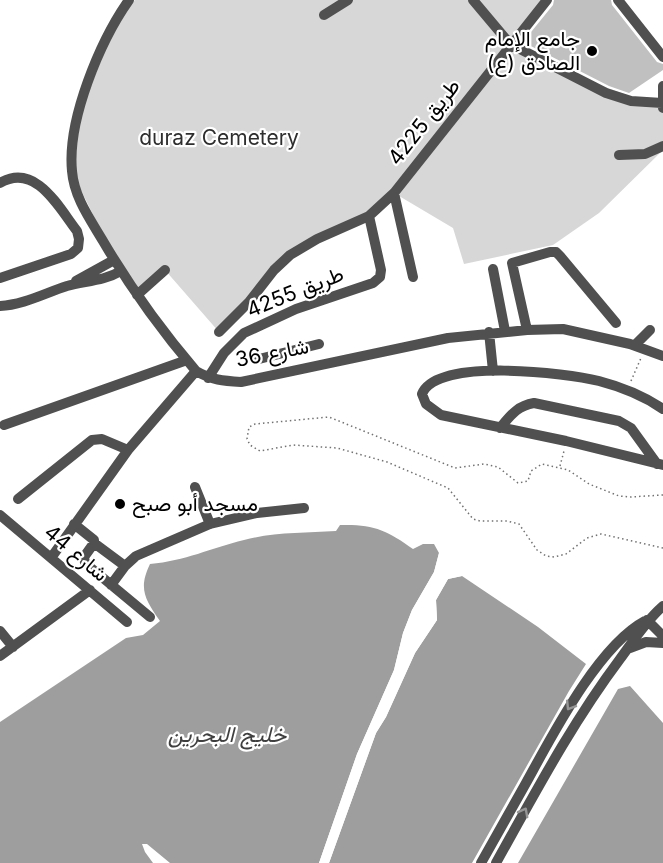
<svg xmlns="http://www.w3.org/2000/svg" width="663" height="863" font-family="Inter,Vazirmatn,sans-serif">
<rect width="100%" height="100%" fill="#fff"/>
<path fill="#d7d7d7" d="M135,0h412l-37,44 59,30 94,34v42l-64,63 -46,32 -89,19 -11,-36 -59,-35 -25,23 -79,39 -71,77 -54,-62 -28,25 -16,-24 -49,-99 5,-51 41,-103z"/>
<path fill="#9e9e9e" d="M340,525c33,-1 47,5 73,24l10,-5h11l5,9 -5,19 -22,38 -9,23 -9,37 -37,84 -38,109h-149l-23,-19h-5l3,8 8,11h-153v-141l126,-84 17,-3 17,-14c-15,-22 -22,-32 -10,-57 35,-3 61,-16 94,-24 30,-8 61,-7 92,-9z
M462,576l76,51 48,37 -17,27 -97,172h-143l47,-130 10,-16 29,-64 22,-33 -1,-20 12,-21z
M630,686l33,37v140h-145l100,-174z"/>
<path fill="#fff" d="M439,553l2,3 -5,17 -22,38 -9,22 -8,38 -37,84 -37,108h-4l38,-109 37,-84 9,-37 9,-23 22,-38z
M459,573l3,3 -14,3 -12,21 1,20 -22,33 -29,64 -10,16 -47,130h-3l47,-132 11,-16 28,-64 22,-32 -1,-20 13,-22z"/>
<path fill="#c0c0c0" d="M554,0h57l1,5 45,57 6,2v6l-34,23 -20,-7 -86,-44 30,-37z"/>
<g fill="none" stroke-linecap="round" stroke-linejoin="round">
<path stroke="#727272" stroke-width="1.5" stroke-dasharray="1.5 3" stroke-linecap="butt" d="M631,381l10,-23
M560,466l4,-15
M663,495l-33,2 -11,-1 -30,-12 -21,-14 -26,-6 -11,7 -3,10 -10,2 -20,-16 -14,-3 -29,4 -126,-51 -74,7 -6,3 -2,12 3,6 10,6 33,-6 44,3 50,14 61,26 25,31 7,2h27l12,3 18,26 9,6 8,1 12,-3 21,-16 14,-4 62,14"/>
<path stroke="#505050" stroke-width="10" d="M129,0c-29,41 -62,120 -57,171 2,26 18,48 31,70 27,46 58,89 93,130 15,9 28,10 45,11l207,-44 79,-8 36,-1 67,15 33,12
M473,0l37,44 96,49 25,8 31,2
M618,0l45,57
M324,15l24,-15
M663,108v-22
M619,155l26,-1 18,-8
M0,183c36,-21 59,25 77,48l2,8 -1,9 -7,6 -71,24
M394,193l19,84
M493,269l12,62
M76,281l38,-21
M137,295l28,-25
M0,306c23,-1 45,-13 67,-20 18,-5 37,-5 54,-15
M527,330l-15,-67 38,-11h6l4,4 56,67
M219,332l30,-30 25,-32 16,-15 27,-16 52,-23
M489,332l4,39
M635,345l15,-15
M259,359l60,-15
M208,378l16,-25 20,-20 52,-24 77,-26 7,-6 1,-7 -12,-54 25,-23 153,-193
M663,409c-19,-13 -41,-22 -64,-28 -32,-8 -162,-24 -177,13l4,10 15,11 125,26 97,24
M4,425l183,-65
M500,428c11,-13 17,-22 34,-25l85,18 12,7 26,36
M195,487l15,37
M18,499l74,-59 10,-1 26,11
M0,515l127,107
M74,524l20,16v3l-10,14 1,6 65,54
M94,543l31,23
M51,558l77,-108 68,-79
M111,585l14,-19 11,-10 74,-32 47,-11 47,-5
M647,620l16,16
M0,631l13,16
M630,648l16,-6 17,1
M0,656l90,-66
M481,863c15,-27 30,-53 45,-80 26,-47 72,-137 119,-162
M496,863c39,-70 76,-140 124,-204 14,-19 26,-38 43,-53"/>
</g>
<defs><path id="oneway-chevron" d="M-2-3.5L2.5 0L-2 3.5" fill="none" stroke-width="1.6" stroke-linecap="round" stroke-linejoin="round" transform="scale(1.5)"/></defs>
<g stroke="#969696">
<use href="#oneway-chevron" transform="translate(570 706) rotate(122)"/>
<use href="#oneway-chevron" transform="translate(524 812) rotate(-62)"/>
</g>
<g fill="#000" stroke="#fff" stroke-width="2">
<circle cx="592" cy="51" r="6"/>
<circle cx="120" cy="504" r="6"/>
</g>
<g text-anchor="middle" stroke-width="4.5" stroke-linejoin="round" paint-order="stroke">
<g font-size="21" fill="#000" stroke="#fff" text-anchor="end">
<text x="580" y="46">جامع الإمام<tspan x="580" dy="24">الصادق (ع)</tspan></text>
<text x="132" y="511" text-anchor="start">مسجد أبو صبح</text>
</g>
<g font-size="21" fill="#000" stroke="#fff">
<text transform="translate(424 122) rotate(-52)" y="7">طريق 4225</text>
<text transform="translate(295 292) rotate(-22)" y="7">طريق 4255</text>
<text transform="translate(272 353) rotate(-11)" y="7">شارع 36</text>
<text transform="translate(76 553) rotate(40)" y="7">شارع 44</text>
</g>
<g font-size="21" fill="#2e2e2e" stroke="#fff">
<text x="219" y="145">duraz Cemetery</text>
</g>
<g font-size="22" font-style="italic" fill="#3f3f3f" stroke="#fff">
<text x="227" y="742">خليج البحرين</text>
</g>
</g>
</svg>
